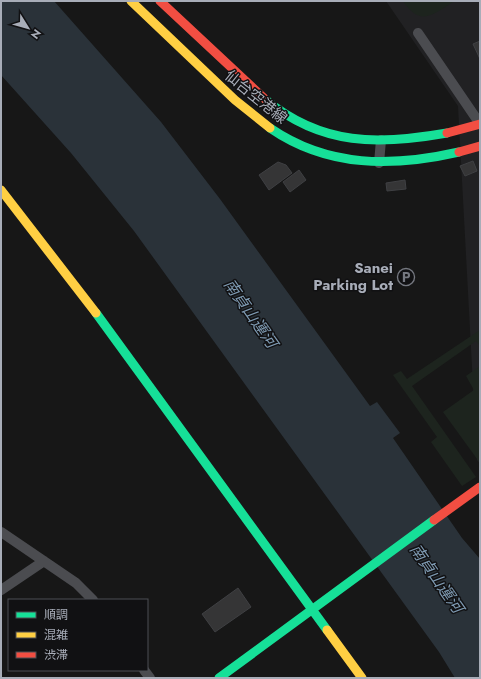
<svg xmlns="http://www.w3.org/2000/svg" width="481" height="679" font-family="Jost,'Noto Sans JP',sans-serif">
<rect width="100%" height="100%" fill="#171717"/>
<path fill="#212123" d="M386,1h94v462l-3,-3 -19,-354z"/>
<path fill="#1d241e" d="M403,1h52c-22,13 -34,27 -52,0z
M480,330v16l-4,-5 -64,45 64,91 -14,9 -31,-44 6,-5 -44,-62 8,-4 6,8z
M480,366v97l-37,-51 31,-22 -8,-14z"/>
<path fill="#2a3239" d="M1,1h53l107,121 59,77 150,207 7,-4 23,31 -7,5 69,100 18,21v119h-25l-16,-26 -305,-421 -63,-78 -70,-78z"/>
<path fill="#353536" stroke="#3f4043" d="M480,41v18l-7,-15z
M473,161l4,10 -12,5 -5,-10z
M278,162l8,3 6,8 -23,17 -10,-15z
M299,170l7,10 -16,12 -7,-10z
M405,180l1,9 -19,2 -1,-8z
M238,588l13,19 -36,25 -13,-18z"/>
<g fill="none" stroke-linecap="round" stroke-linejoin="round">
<path stroke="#4b4c50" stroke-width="10" d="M418,33l62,91
M379,163l2,-23
M1,532l75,51 17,17
M1,590l43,-29
M144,670l6,8"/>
<path stroke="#16e098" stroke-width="9" d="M266,100c56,46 113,45 181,33
M270,128c58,40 123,39 189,24
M96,313l231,317
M219,678l215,-158"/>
<path stroke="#ffcf43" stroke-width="9" d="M131,1l104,99 35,28
M1,190l95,123
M327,630l35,48"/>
<path stroke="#f24e42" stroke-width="9" d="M160,1l106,99
M447,133l33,-9
M459,152l21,-6
M434,520l46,-33"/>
</g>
<defs>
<g id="parking-ring" transform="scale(0.9)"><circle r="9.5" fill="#111113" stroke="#757880" stroke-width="1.5"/><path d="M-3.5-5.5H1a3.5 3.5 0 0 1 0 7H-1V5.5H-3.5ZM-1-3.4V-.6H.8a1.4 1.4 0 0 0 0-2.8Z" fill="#757880"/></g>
</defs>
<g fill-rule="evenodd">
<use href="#parking-ring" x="406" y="277"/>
</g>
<g text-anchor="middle" stroke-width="3" stroke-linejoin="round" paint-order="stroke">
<g font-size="15" fill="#a8adb8" stroke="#111113">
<text transform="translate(256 97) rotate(39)" y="5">仙台空港線</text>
</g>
<g font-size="15" font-weight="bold" fill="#a8adb8" stroke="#111113" text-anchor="end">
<text x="393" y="273">Sanei<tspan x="393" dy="17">Parking Lot</tspan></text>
</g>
<g font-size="16" font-style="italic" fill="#7f9bb3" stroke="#111113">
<text transform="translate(251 313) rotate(55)" y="6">南貞山運河</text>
<text transform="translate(437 578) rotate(55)" y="6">南貞山運河</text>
</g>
</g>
<rect width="481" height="679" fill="none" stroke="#a8adb8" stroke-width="4"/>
<rect x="8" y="599" width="140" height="72" fill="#111113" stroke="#4d4f55"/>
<rect x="16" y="612" width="20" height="6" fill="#16e098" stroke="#4d4f55"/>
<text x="44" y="619" font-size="12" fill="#a8adb8">順調</text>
<rect x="16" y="632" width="20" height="6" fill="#ffcf43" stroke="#4d4f55"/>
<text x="44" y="639" font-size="12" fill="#a8adb8">混雑</text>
<rect x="16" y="652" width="20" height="6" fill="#f24e42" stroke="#4d4f55"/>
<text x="44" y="659" font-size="12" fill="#a8adb8">渋滞</text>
<g transform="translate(28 28) rotate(127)" stroke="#111113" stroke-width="3" paint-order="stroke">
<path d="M0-3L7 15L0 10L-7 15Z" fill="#a8adb8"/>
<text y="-6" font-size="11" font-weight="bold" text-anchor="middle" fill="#a8adb8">N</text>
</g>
</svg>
